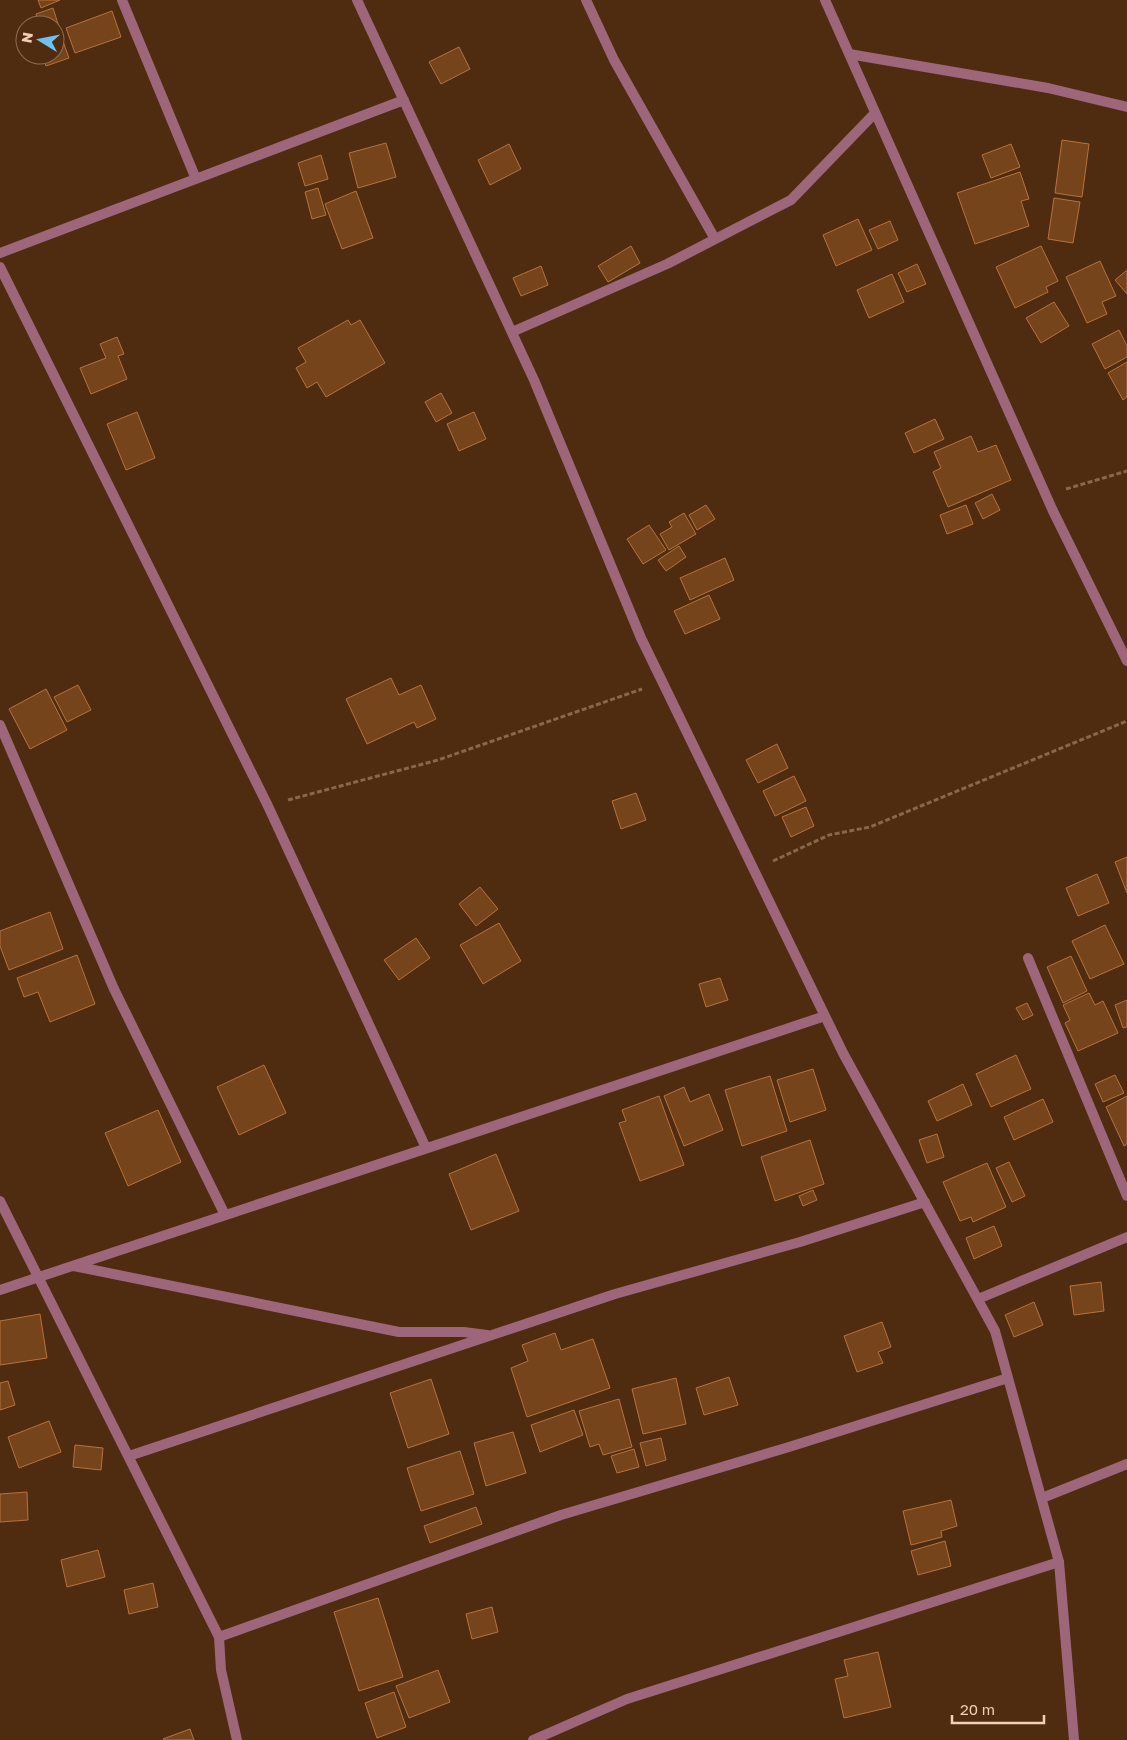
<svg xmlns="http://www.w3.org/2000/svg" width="1127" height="1740" font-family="'Golos Text',sans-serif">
<rect width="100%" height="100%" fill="#4f2c10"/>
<path fill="#76441b" stroke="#b6723f" d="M38,0h22l-19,8z
M53,8l7,22 -5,1v-6h-16l-3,-11z
M112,11l9,26 -46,16 -9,-25z
M60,33l9,25 -23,8 -4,-11h13v-20z
M459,47l11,22 -29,15 -12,-22z
M1062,140l27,4 -7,53 -27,-4z
M386,143l10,34 -38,11 -9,-35z
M509,144l12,25 -31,16 -12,-25z
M1011,144l9,23 -29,11 -9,-23z
M321,155l7,24 -23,7 -7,-23z
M1020,172l9,27 -8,2 8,25 -54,18 -18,-51z
M318,188l8,27 -14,4 -7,-27z
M356,191l17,47 -31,11 -17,-45z
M1054,198l26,4 -7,41 -25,-4z
M858,219l14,31 -36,16 -13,-31z
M890,221l8,19 -20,9 -9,-19z
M631,246l9,17 -32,19 -10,-16z
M1041,246l17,35 -12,6 2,5 -33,16 -19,-41z
M1100,261l16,35 -14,6 5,12 -20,9 -21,-46z
M917,264l9,20 -19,8 -9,-19z
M541,266l7,19 -27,11 -8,-18z
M1127,270v24l-12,-14z
M892,274l12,28 -35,16 -12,-28z
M1054,302l15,24 -28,17 -15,-25z
M348,320l3,5 9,-5 25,43 -59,34 -9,-15 -10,6 -11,-20 10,-6 -8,-14z
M1119,330l8,16v11l-22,12 -13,-25z
M117,337l7,17 -6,2 9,23 -36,15 -11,-26 26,-10 -6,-14z
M1127,362v35l-4,3 -15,-27z
M441,393l11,20 -16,9 -11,-20z
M137,412l18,46 -29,12 -19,-46z
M474,412l12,27 -27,12 -12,-27z
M935,419l9,20 -30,14 -9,-20z
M971,436l7,16 18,-7 15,35 -63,27 -15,-35 8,-4 -7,-16z
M992,494l8,16 -17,9 -8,-16z
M706,505l9,14 -18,11 -8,-15z
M966,505l7,19 -26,10 -7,-19z
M684,513l12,21 -27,16 -9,-16 12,-7 -3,-5z
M649,525l17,25 -23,14 -16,-25z
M679,546l7,11 -20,14 -8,-11z
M725,558l9,22 -44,20 -10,-22z
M709,595l11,24 -35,15 -11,-23z
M391,678l8,17 22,-10 15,34 -19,9 -3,-6 -47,22 -21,-45z
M78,685l13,25 -24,12 -13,-25z
M46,689l21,41 -37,19 -21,-40z
M777,744l11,24 -30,15 -12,-23z
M794,776l12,25 -31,15 -12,-25z
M636,793l10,27 -25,9 -9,-28z
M806,807l8,19 -23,11 -9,-20z
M1127,857v36l-12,-31z
M1097,874l12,29 -31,13 -12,-28z
M480,887l18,22 -22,17 -17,-22z
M50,912l13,37 -54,21 -9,-24v-15z
M499,923l22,38 -38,23 -23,-39z
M1105,925l19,39 -34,15 -18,-38z
M416,938l14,20 -31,22 -15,-20z
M77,955l18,49 -45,18 -12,-30 -14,5 -7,-19z
M1071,956l16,35 -24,12 -16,-36z
M720,978l8,22 -22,7 -7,-23z
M1089,993l6,12 8,-4 15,32 -40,18 -13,-28 5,-3 -7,-15z
M1127,1000v27l-4,1 -8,-23z
M1027,1003l6,12 -10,5 -7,-12z
M1016,1055l15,34 -40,18 -15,-33z
M264,1065l22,48 -47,22 -22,-48z
M813,1069l13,41 -36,12 -13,-42z
M1115,1075l9,18 -21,9 -8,-18z
M770,1076l17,55 -45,15 -17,-56z
M963,1084l9,21 -35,16 -9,-20z
M684,1087l6,15 19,-8 14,36 -39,16 -20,-50z
M659,1096l25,69 -44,16 -21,-58 7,-2 -4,-11z
M1127,1096v48l-3,2 -18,-39z
M1043,1099l10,23 -39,18 -10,-23z
M158,1110l23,52 -53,24 -23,-53z
M937,1134l7,23 -17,6 -8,-23z
M810,1140l14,44 -49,17 -14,-44z
M496,1154l23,57 -48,19 -22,-56z
M1009,1162l16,34 -13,6 -16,-34z
M987,1163l19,44 -33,15 -2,-5 -11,4 -17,-39z
M813,1190l4,10 -14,6 -4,-10z
M994,1226l8,20 -28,13 -8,-21z
M1101,1282l3,29 -30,4 -4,-29z
M1034,1302l9,23 -29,12 -9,-22z
M40,1314l7,44 -47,7v-44z
M882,1322l9,25 -13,5 5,11 -26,9 -13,-36z
M555,1333l6,17 32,-11 17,49 -83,29 -16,-49 17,-7 -6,-16z
M729,1377l9,28 -34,10 -8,-27z
M676,1378l10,46 -43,10 -11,-45z
M431,1379l18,55 -41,14 -18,-55z
M8,1381l7,24 -15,5v-27z
M619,1399l13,48 -29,8 -4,-11 -9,3 -11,-36z
M574,1410l9,25 -43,17 -9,-27z
M49,1421l12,31 -42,16 -11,-31z
M513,1432l13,41 -40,13 -12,-43z
M661,1438l5,22 -20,6 -6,-23z
M75,1445l28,3 -2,22 -28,-3z
M634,1449l5,18 -22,6 -6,-17z
M460,1451l14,43 -53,17 -14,-43z
M27,1492l1,28 -28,2v-28z
M951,1500l6,26 -16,5 1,6 -31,8 -8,-34z
M476,1507l6,17 -52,19 -6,-17z
M945,1541l6,25 -33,9 -7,-24z
M98,1550l7,27 -38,10 -6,-27z
M153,1583l5,24 -29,7 -5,-24z
M378,1598l25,79 -44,14 -25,-79z
M492,1607l6,25 -26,7 -6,-25z
M878,1652l13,55 -47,11 -9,-39 13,-3 -4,-16z
M438,1670l12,32 -41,16 -13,-32z
M394,1692l12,35 -29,11 -12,-35z
M190,1729l4,11h-30l-1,-1z"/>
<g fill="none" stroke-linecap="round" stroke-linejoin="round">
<path stroke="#8a664b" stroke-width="3" stroke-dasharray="5 2.5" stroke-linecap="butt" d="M1066,489l61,-18
M288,800l150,-40 204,-71
M773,861l56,-26 41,-8 257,-106"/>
<path stroke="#9e667b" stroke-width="10" d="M533,1740l94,-41 432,-137"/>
<path stroke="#9e667b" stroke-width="10" d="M122,0l74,179
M357,0l177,380 107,258 202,415 152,278 64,231 15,178
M586,0l28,60 101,179
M825,0l228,511 74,150
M849,54l199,34 79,19
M0,253l404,-153
M0,267l268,539 158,342
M512,332l155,-68 124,-64 84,-87
M0,725l114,264 111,226
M1028,958l99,238
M0,1201l219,436 2,33 16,70
M74,1266l325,66h65l23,3
M0,1290l825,-274
M978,1299l149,-62
M129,1456l486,-162 185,-52 125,-40
M1042,1498l85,-34
M219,1637l342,-122 228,-68 219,-69"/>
</g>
<g transform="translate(40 40) rotate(280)"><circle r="24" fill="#4f2c10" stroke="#916d52"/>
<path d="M0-4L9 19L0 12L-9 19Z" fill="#6ec2f3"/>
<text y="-8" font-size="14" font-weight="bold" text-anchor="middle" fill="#f4ceb5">N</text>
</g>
<path d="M952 1715v8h92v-8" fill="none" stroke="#f4ceb5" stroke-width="2.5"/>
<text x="960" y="1715" font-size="15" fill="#f4ceb5" stroke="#4f2c10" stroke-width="4" paint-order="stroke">20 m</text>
</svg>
